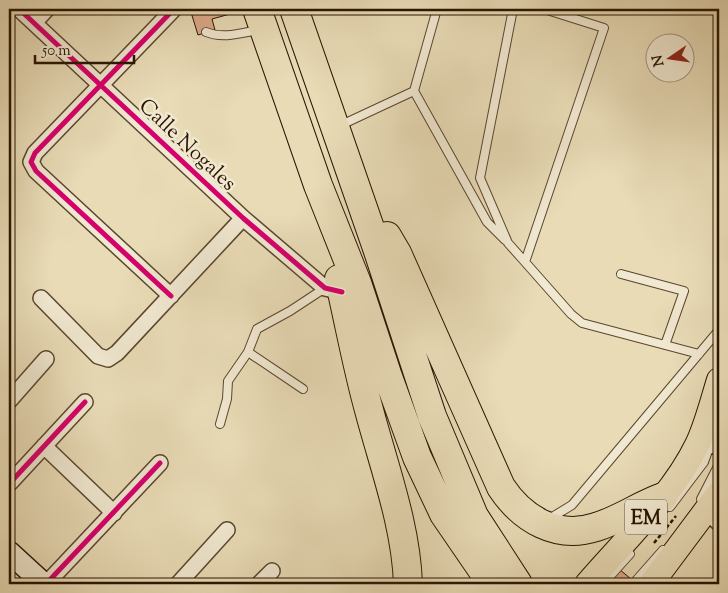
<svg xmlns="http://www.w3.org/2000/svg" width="728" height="593" font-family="'Sorts Mill Goudy',serif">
<rect width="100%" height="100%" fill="#e8dbb6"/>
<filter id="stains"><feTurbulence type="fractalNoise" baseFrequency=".004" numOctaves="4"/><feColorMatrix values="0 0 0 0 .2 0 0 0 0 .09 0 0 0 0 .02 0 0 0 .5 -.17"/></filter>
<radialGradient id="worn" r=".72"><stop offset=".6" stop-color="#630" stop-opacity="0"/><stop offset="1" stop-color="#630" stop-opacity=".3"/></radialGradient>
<path fill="#dba989" stroke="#2a1500" d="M190,9h38l2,5 -18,5 3,11 -17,5z
M619,569l12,10 -5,5h-20z"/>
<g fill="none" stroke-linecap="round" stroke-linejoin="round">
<g stroke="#5a462e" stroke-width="10">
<path id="lane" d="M437,9l-23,82 73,131 18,18
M513,9l-33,169 28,65 17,19
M544,9l60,19 -79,234 46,52 11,9 117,31
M206,32c17,7 35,1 52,-2
M339,126l75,-35
M621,274l63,17 -19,54
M248,352l55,37
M220,424l7,-25 1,-18 20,-29 9,-23 33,-18 35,-23
M701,499l18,-35
M670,507l34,-45 15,-41
M549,519l23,-14 147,-175
M603,584l27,-30
M633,584l30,-34"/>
</g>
<g stroke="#5a462e" stroke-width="18">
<path id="street" d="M19,9l224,209 82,70 17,4
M34,23l13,-14
M171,296l-135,-125 -5,-9 4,-9 139,-144
M41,298l57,58 10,3 9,-6 126,-135
M9,401l37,-42
M44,446l70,67
M9,484l76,-82
M707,512l12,11
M46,584l114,-121
M178,584l49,-54
M259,584l13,-13"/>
</g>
<g stroke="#2a1500" stroke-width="24">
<path id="secondary" d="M698,444l21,-2
M9,552l35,32"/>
</g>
<g stroke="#2a1500" stroke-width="26">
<path id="primary" d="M587,584c36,-42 86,-89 110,-139 9,-18 16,-46 22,-65
M651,584l68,-91"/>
</g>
<g stroke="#2a1500" stroke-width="30">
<path id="highway" d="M257,9l61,176 39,98 30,91 30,83 27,57 48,70
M294,9l84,242 54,165 42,100 44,68
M387,236l10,17 104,234c21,32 56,53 95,40 24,-7 44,-22 67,-30
M339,279c10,43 18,88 30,131 15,57 37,115 39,174"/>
</g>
<path stroke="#2a1500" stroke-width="2.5" stroke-dasharray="4 2.5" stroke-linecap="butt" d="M654,543l22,-27"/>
<use href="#lane" stroke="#f0e8d0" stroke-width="8"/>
<use href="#street" stroke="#f0e8d0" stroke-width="15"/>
<use href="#secondary" stroke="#f0e8d0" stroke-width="21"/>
<use href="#primary" stroke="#e8dbb6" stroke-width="24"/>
<use href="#highway" stroke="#e8dbb6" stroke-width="28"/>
<g stroke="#f0e8d0" stroke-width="8">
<path id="cycleway" d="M19,9l224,209 82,70 17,4
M171,296l-135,-125 -5,-9 4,-9 139,-144
M9,484l76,-82
M46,584l114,-121"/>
</g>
<use href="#cycleway" stroke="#d6006c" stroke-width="5"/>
</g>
<g text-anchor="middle" stroke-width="5" stroke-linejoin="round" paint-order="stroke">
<rect fill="#f0e8d0" stroke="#65543e" stroke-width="1" x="625" y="499.5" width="42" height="35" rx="4"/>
<g font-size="20" font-weight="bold" fill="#2a1500">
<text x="646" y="524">EM</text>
</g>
<g font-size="21" fill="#2a1500" stroke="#f0e8d0">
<text transform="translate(188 144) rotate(43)" y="7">Calle Nogales</text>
</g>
</g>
<rect width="728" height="593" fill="none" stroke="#e8dbb6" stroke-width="30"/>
<rect x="10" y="10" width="708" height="573" fill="none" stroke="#2a1500" stroke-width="2.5"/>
<rect x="15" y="15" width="698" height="563" fill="none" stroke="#2a1500"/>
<g transform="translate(670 58) rotate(257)"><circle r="24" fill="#f0e8d0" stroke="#a1947d"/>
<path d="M0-4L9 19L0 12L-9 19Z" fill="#8f2418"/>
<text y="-8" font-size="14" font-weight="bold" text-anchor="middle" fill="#2a1500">N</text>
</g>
<path d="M35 55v8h99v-8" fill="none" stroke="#2a1500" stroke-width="2.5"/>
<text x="42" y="55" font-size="15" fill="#2a1500" stroke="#f0e8d0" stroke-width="4" paint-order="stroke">50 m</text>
<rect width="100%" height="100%" filter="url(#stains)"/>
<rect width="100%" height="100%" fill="url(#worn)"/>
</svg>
